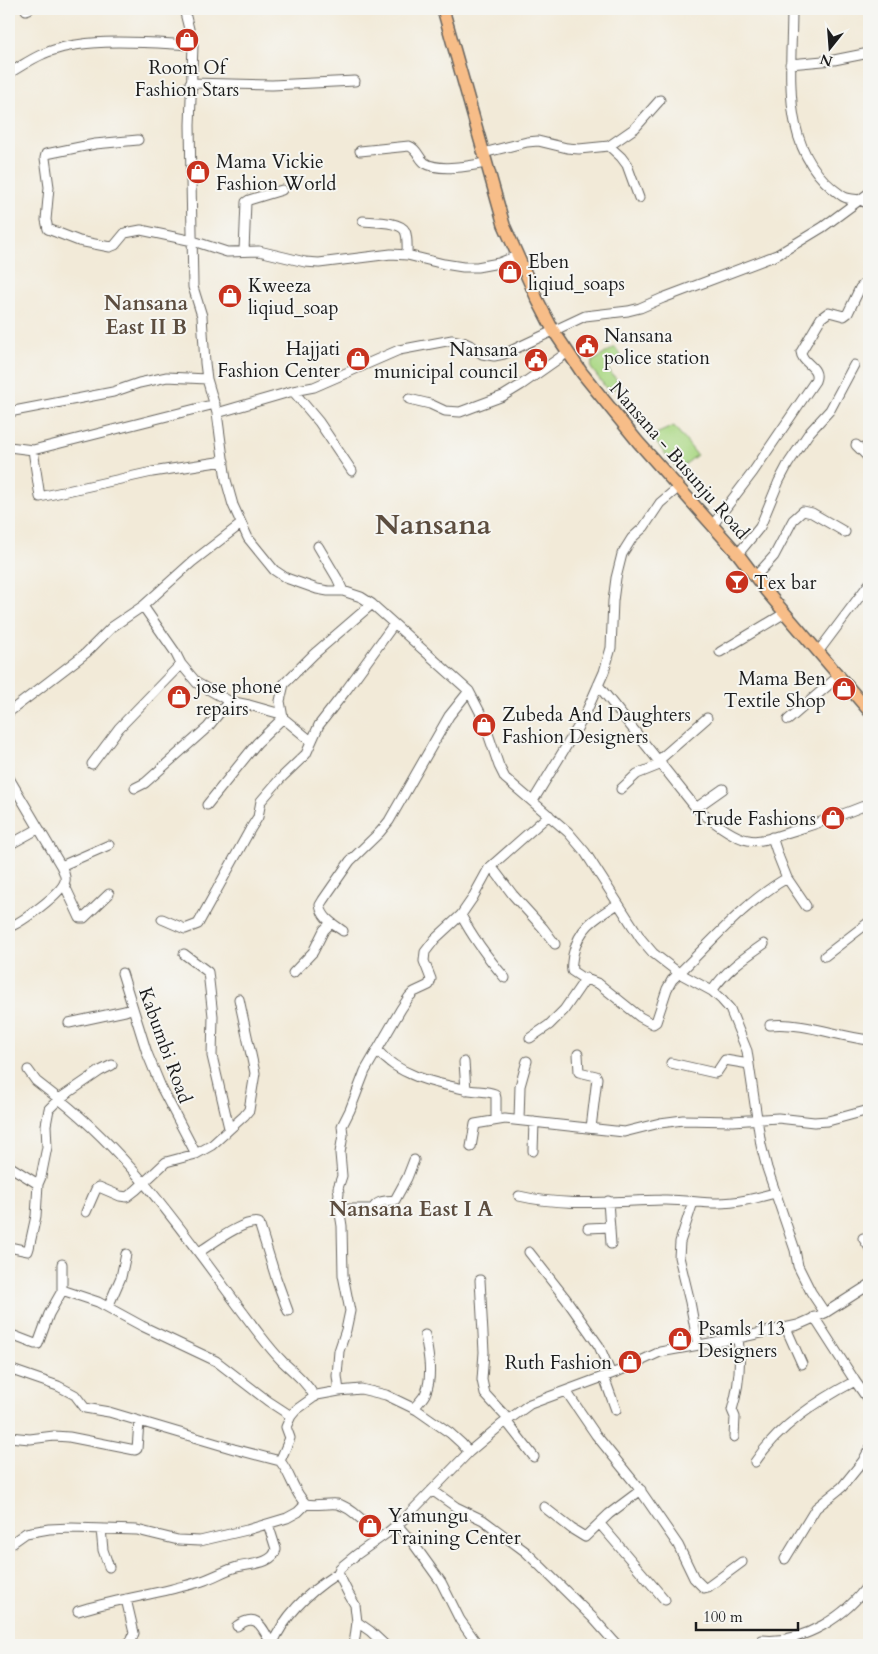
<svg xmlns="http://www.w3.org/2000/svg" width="878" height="1654" font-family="Cardo,serif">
<rect width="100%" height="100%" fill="#f6f6f2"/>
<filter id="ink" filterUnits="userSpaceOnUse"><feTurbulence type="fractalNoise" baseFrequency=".02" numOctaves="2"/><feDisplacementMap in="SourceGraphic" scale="10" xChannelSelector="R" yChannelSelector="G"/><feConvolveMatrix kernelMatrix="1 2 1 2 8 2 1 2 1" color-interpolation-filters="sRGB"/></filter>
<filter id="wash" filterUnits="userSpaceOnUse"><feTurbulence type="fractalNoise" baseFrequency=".0096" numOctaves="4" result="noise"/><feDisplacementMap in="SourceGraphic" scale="20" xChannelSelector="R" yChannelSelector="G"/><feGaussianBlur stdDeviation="1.12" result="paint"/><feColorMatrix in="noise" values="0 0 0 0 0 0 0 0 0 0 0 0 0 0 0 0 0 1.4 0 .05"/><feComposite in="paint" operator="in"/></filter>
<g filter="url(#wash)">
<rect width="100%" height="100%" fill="#f2ead8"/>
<path fill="#abd885" stroke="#647a50" d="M615,347l8,12 -16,9 14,17 -12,7 -18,-24 1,-6z
M674,426l23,29 -19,15 -27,-34z"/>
</g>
<g filter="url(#ink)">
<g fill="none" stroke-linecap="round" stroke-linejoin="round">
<g stroke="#67645e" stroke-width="11">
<path id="minor" d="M184,9l9,36 -3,80 3,162 9,29 3,47 2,16 10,34 9,67 7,25 15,33 26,32 12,8 31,11 11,2h15l18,6 11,7 97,87 13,25 17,50 6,12 63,54 17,20 56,87 12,14 26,20 33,18 10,9 8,9 17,42 14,94 6,23 28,82 3,16 13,26 14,21
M792,9c0,65 -14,143 49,186 6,5 11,3 18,5 3,0 7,3 10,4
M26,10l3,-1
M790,64l44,-4 35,-7
M9,73c11,-6 22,-14 34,-19 40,-18 106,-11 150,-9
M190,83l82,2 83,-4
M138,140l-43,4 -49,10 -1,4 4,29 -3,33 2,9 31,12 31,6 5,-2 10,-12 16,-3 52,11 34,11 32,-1 46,11 14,1 72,-9 16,1 37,9 19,3h14l22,-4 18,-7
M609,146l26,-18 25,-28
M360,151l49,-5c9,3 9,12 16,17 14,9 45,3 60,0
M483,153l44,-11 11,-1 29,7 12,1 30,-3 12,11 6,8 12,33
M363,221c10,1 37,0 42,10 3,6 2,16 2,24
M9,239v-2
M244,251l2,-49 3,-2 33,-10
M293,391l26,31 33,49
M409,399l21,5 15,7 15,1 43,-16 18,-11 47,-33
M9,412l104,-20 26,-9 28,-6 40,2
M217,413l76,-22 21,-4 85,-37 53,-10 11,2 9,4 10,8 12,2 10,-2 81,-38 43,-5 12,-3 23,-10 114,-43 46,-28 46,-34
M856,445l13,13
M9,447l24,3 182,-46
M33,450l7,47 112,-25 72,-11
M712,526l41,-54 62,-91c6,-14 -13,-17 -14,-29l20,-34 8,-6 15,4 4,-3 12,-25 9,-9
M318,546l19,32 6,13
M738,554l22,-27 19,-46 9,-17 21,-31 21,-23 24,-45
M755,577l19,-21 19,-36 10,-9 9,2 33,19
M143,606l32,46 6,12 16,19 32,18 20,4 32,9
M720,652l65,-39
M818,652l51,-68
M598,685l98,123c11,9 38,30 52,32 14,3 31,-5 45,-9 26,-8 51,-17 76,-27
M9,712l77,-59 26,-26 31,-21 49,-44 49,-38
M788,720l52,-45
M311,741l-28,-23 -3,-17 4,-17 30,-30 58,-50
M659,760l48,-42
M92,764l27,-36 62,-64
M9,778l52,88c2,4 5,11 4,15 -3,12 -44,42 -56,46
M135,788l10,-5 63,-56 21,-26
M621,789l16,-15 25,-10
M533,801l51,-84 20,-45 7,-24 2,-47 3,-23 6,-24 10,-16 12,-11 16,-24 19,-16
M207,805l50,-62 26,-25
M696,808l27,-19
M9,845l29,-16
M61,866l48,-21
M491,866l22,29 30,33 12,16
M787,878l19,28
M64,884l16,34h4l25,-24
M618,904c-23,14 -39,23 -45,51 -1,6 -2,10 -1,16l9,6 18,7 41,33 13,7 3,-2 11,-33 5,-9c37,-35 71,-77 115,-102l-8,-20 -7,-21
M461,915c12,23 27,43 44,63
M162,919l23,10 13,-5 53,-96 7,-11 3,-16 19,-22 26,-25 13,-29 28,-36 47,-65
M343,931c-10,-7 -21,-13 -23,-26l3,-5 27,-39 30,-29 9,-11 60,-105 20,-25
M184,954l24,18 5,44 -1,40 17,72
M825,956l44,-34
M122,973l25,80 14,34 35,67
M293,973l20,-21 11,-22 7,-7
M712,991c14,-21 32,-33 52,-47
M69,1023l56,-12 8,-3
M770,1025c34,-3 66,11 99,15
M530,1038l19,-13 15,-15 22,-32
M377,1050c21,25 56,33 87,39 10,3 21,1 31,5l1,4v22
M578,1054l1,18 17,4 1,2 -6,50
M464,1062l2,28
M671,1063l44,10 2,-1 8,-12 24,4
M28,1070l8,11 23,18 41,-28 12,-6
M519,1120l1,-34 7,-25
M471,1147l4,-23 30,-5 119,13 36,-9 23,-3 50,1 45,-3 36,4 14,-1 41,-11
M533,1151l1,-29
M9,1166l29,18
M519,1196c46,11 95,5 142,4 19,-1 38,3 57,3 20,0 38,-5 57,-10
M608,1201l3,43
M693,1202l-13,40 -1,15 11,45 8,43
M340,1209h33c4,-9 13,-8 22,-9l12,-22 7,-18
M86,1212l10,-23 3,-2 21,9 7,1 9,-7 30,-28 30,-8 16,-9 32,-29 5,-6 6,-37 -16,-74
M588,1228l22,-1
M863,1238l6,9
M9,1247l19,4 1,-3 7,-32 2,-32 3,-7 6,-30 -1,-22 3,-16 10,-10c82,65 138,154 201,236 7,9 14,18 22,26 13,12 24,21 33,36
M199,1252c13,-8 45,-33 60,-29l17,55 12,33
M529,1252l37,47 33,47 12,28
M62,1264v27
M480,1280l4,72 -2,28 3,14 23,25
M108,1307l13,-30 5,-23
M814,1317l41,64 14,20
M786,1328l16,36
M9,1334l26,10h3l11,-30 13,-23h3l33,11 44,24 74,35 52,40 23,15
M9,1369l49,17 17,9 10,13 24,4 125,37 46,12c11,13 13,31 26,43 10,2 21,-1 31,0 15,3 33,23 41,35
M604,1377l12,33
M339,1391l-2,-15 2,-25 7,-21 4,-19 -7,-36 -1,-49 -4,-25 1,-8 -1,-5 4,-12 -2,-23 3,-18 -1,-9 8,-16 15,-39 36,-62 8,-12 5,-5 15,-7 2,-6 -7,-18 1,-9 10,-13 26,-24 11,-16 17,-31 60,-53
M566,1391l30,44 42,52 40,58 16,33 10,10 4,-1 34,-25
M414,1408c4,-5 10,-10 12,-16 7,-17 2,-40 -1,-57
M506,1421l28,36
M9,1437l21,2 24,-3 15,1 66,13 2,-1 2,-27
M734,1437l1,-20 -3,-7c7,-23 9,-49 6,-72
M280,1461l10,-23 -4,-11 5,-11 5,-6 21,-15 22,-4 22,-2 25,6 31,15 33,23 11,10 8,9
M755,1462c24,-36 62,-61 100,-81
M432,1490l24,17 27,13 43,32 67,66 24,27
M544,1507l28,22 13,8 24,-23 32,-24
M600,1524l65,76
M397,1525l16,18 28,39 19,38 18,25
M101,1529l2,21 6,17
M9,1545l17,-12 23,-4 23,-1 65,2 41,10 22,1 47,-11 40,-12 11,-6 8,-8
M785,1559l31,-51 26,-21 21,-26 6,-11
M338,1573l10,20 7,12 2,17 -3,23
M78,1611c31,-10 62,-14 94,-22 11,-3 22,-5 33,-9 11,-4 21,-10 32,-13 12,-3 37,-3 39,-18l-8,-25
M357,1622l13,9 15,14
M237,1626c21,-15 25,2 35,19
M762,1640c41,4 85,-24 107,-57
M125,1645l6,-4 3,-8 -8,-34
M272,1645c13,-31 38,-54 66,-72l2,-5 16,-13 31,-22 18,-15 64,-66 32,-27 29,-21 89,-33 41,-19 78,-14 60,-13 27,-12 44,-28"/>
</g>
<g stroke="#67645e" stroke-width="14">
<path id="major" d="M443,9l61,216 33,74 16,31 29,43 56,69 100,112 28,37 103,120"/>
</g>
<use href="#minor" stroke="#fff" stroke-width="9"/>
<use href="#major" stroke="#f7bd88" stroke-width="11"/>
</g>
</g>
<defs>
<g id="shop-disc" transform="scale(1.25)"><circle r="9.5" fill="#c8321e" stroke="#f6f6f2"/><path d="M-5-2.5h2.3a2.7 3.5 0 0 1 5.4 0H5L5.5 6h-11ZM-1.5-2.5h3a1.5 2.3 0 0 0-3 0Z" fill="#fff"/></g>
<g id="civic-disc" transform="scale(1.25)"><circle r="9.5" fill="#c8321e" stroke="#f6f6f2"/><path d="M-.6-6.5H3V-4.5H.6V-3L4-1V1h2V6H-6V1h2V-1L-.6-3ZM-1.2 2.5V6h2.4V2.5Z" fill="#fff"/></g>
<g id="bar-disc" transform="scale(1.25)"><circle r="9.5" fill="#c8321e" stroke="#f6f6f2"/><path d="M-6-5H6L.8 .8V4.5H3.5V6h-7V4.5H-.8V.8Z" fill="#fff"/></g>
</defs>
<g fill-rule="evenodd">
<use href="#shop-disc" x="187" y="40"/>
<use href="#shop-disc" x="198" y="172"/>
<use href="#shop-disc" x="510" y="272"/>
<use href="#shop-disc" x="230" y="296"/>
<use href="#civic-disc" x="587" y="346"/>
<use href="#shop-disc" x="358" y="359"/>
<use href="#civic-disc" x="536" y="360"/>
<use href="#bar-disc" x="737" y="582"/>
<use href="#shop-disc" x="844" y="689"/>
<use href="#shop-disc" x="179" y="697"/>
<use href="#shop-disc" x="484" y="725"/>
<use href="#shop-disc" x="833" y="818"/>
<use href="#shop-disc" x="680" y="1339"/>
<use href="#shop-disc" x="630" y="1362"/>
<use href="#shop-disc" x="370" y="1526"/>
</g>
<g text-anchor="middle" stroke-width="4" stroke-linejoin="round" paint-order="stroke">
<g font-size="19" fill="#1c1c1c" stroke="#f6f6f2" text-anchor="start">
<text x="187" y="74" text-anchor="middle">Room Of<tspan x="187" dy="22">Fashion Stars</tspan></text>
<text x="216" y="168">Mama Vickie<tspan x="216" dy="22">Fashion World</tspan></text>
<text x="528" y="268">Eben<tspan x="528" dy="22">liqiud_soaps</tspan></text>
<text x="248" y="292">Kweeza<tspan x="248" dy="22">liqiud_soap</tspan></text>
<text x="604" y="342">Nansana<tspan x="604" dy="22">police station</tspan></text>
<text x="340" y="355" text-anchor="end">Hajjati<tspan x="340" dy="22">Fashion Center</tspan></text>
<text x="518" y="356" text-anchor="end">Nansana<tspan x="518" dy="22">municipal council</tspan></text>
<text x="754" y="589">Tex bar</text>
<text x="826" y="685" text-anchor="end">Mama Ben<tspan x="826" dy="22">Textile Shop</tspan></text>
<text x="196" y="693">jose phone<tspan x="196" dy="22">repairs</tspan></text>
<text x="502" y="721">Zubeda And Daughters<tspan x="502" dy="22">Fashion Designers</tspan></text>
<text x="816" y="825" text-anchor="end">Trude Fashions</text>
<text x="698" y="1335">Psamls 113<tspan x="698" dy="22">Designers</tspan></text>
<text x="612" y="1369" text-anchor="end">Ruth Fashion</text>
<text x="388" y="1522">Yamungu<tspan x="388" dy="22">Training Center</tspan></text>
</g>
<g font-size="19" fill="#1c1c1c" stroke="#f6f6f2">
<text transform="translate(680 460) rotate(49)" y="7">Nansana - Busunju Road</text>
<text transform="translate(166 1045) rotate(70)" y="7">Kabumbi Road</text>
</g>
<g font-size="21" font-weight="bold" fill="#5c4d3f" stroke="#f6f6f2">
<text x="146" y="310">Nansana<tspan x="146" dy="24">East II B</tspan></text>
<text x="411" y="1216">Nansana East I A</text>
</g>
<g font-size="29" font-weight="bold" fill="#5c4d3f" stroke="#f6f6f2">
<text x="433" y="534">Nansana</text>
</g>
</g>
<rect width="878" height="1654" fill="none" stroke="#f6f6f2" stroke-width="30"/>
<g transform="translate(830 48) rotate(197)" stroke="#f6f6f2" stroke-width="4" paint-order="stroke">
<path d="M0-4L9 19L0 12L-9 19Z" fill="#1c1c1c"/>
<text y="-8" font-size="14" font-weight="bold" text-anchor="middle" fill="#1c1c1c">N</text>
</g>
<path d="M696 1622v8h102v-8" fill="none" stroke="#1c1c1c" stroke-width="2.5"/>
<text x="703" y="1622" font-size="15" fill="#1c1c1c" stroke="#f6f6f2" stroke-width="4" paint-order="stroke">100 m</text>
</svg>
